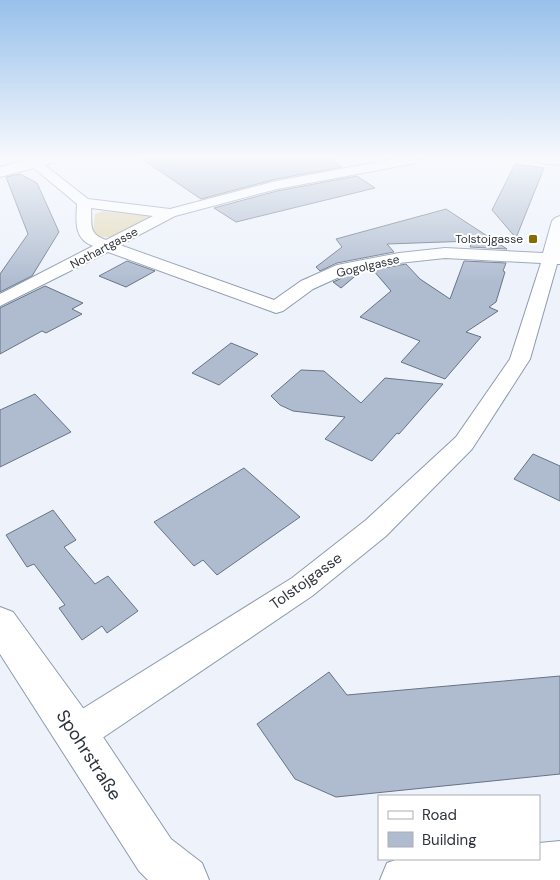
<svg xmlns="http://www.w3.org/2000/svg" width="560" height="880" font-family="'DM Sans',sans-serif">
<rect width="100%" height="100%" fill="#edf2fb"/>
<path fill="#e3d9b8" d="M103,211l46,5 2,2c-17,8 -40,28 -58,15l2,-19z"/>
<path fill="#afbcd0" stroke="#677385" d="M142,159h189l11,8 -66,12 -75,20z
M515,164l29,4 -28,70 -24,-28z
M20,174l17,9 22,49 -27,44 -32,16v-18l28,-40 -22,-57z
M357,176l18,12 -139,34 -22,-14 63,-17z
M446,209l61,40 -37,-2 2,-6 -85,3 7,8 -57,11 -17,8 -4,-4 26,-20 -6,-8z
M127,261l28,10 -29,16 -27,-11z
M464,261l42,2 -3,8 2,1 -9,30 -7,5 9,4 -32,21 15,5 -36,42 -44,-17 19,-21 -60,-24 31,-26 -18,-21 33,-6 14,15 30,20z
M360,272l-19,16 -8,-6 16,-7z
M45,286l38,17 -11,6 10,5 -36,19 -4,-2 -42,23v-46z
M231,343l27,11 -39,31 -27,-12z
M301,370l23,1 37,32 24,-25 58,6 -44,50 -2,-1 -25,28 -47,-22 20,-22 -52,-6 -13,-6 -9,-9z
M35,394l36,38 -71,35v-57z
M533,454l27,12v35l-46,-22z
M244,468l56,49 -83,58 -14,-15 -9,6 -40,-44z
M53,510l23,30 -12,7 31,37 13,-8 30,35 -31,22 -5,-7 -20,14 -23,-32 6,-3 -31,-41 -7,3 -21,-32z
M329,672l18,23 213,-19v98l-224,23 -41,-18 -38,-55z"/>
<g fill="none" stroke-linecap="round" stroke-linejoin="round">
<g stroke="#8d9aae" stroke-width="2">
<path id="street" d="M23,159h14l51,40 82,10 106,-28 118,-22h28l-6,4 -139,26 -102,27 -55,29 154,55 27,-19 36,-16 62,-12 46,-5 98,5 9,-32 3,-3 5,-2v48h-3l-27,95 -58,90 -86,87 -74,60 -223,151 -13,5 -13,-5 -5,-13 5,-13 229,-143 74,-58 90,-83 54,-78 31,-96 -96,-5 -46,5 -51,10 -35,16 -30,22 -7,2 -168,-61 -108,54v-12l93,-48c-19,-7 -17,-24 -16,-42zM91,208l62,8 -47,24c-18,-6 -14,-15 -15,-32z
M534,159h26v6l-20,-2z"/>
</g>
<g stroke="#8d9aae" stroke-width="2">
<path id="secondary" d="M32,159h26l-2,3 -56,15v-10z
M0,607l13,5 78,107 80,120 31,24 7,17h-61l-9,-9 -139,-217z
M560,841v39h-180l7,-17 11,-4h141v-16z"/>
</g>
<use href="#street" fill="#fff" fill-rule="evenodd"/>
<use href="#secondary" fill="#fff" fill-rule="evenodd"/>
</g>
<linearGradient id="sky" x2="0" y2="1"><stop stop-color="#97c0eb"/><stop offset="0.56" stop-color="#f7f9fd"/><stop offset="1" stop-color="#f7f9fd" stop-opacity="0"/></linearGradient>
<rect width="560" height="282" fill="url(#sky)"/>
<rect fill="#856c07" stroke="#fff" stroke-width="2" x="528" y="234" width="10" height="10" rx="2.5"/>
<g text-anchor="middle" stroke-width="4" stroke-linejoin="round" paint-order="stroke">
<g font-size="12" fill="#2f343c" stroke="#fff" text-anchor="end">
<text x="523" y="243">Tolstojgasse</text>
</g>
<g font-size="12" fill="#2f343c" stroke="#fff">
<text transform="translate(104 248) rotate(-28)" y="4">Nothartgasse</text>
<text transform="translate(368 266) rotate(-13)" y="4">Gogolgasse</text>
</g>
<g font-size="15" fill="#2f343c" stroke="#fff">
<text transform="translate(306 581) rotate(-36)" y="5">Tolstojgasse</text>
</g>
<g font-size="18" fill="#2f343c" stroke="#fff">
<text transform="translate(89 755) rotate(57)" y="6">Spohrstraße</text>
</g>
</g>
<rect x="378" y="795" width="162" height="65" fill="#ffffff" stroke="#acaeb1"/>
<rect x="388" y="811" width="25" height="8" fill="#ffffff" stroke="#acaeb1"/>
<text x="422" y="820" font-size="15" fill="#2f343c">Road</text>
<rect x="388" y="832" width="25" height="15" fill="#afbcd0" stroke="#acaeb1"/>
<text x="422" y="845" font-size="15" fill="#2f343c">Building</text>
</svg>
